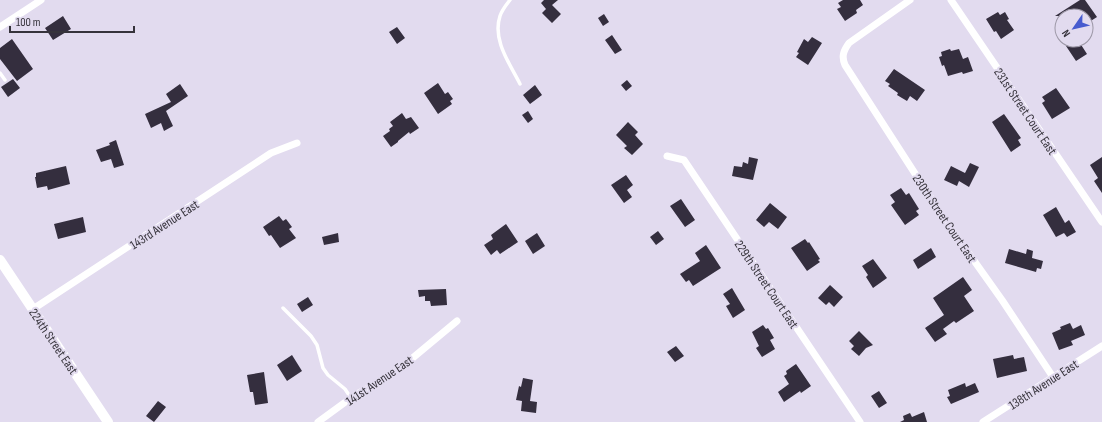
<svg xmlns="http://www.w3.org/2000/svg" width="1102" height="422" font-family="'Sofia Sans Condensed',sans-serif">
<rect width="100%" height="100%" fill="#e2dbef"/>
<path fill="#342e3e" d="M544,0h14l-6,5 9,9 -9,9 -10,-10 4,-4 -5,-6z
M843,0h17l3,5 -7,5 1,3 -12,8 -8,-12 4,-2 -3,-4z
M1080,0h5l12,17 -11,7v-8h-31z
M998,12l2,3 5,-3 4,7 -2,1 7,10 -13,9 -5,-8 -2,1 -8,-13z
M604,14l5,8 -6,4 -5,-8z
M63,16l8,13 -18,11 -8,-12z
M397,27l8,11 -8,6 -8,-12z
M612,35l10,15 -7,4 -10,-14z
M812,37l10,6 -14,22 -12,-8 3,-4 -2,-1 7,-13 4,3z
M12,39l21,30 -16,12 -17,-22v-11z
M1074,40h4l9,14 -11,7 -10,-15z
M950,49l1,2 8,-2 4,10 5,-2 5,14 -10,3 -1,-2 -14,4 -4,-11 -2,1 -3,-9 3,-1 -1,-4z
M894,69l31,21 -8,11 -7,-5 -3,5 -10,-6 1,-2 -10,-7 2,-2 -5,-3z
M13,79l7,9 -12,9 -7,-10z
M627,80l5,6 -6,5 -5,-6z
M438,83l7,11 3,-2 5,7 -3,2 2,3 -14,10 -14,-21z
M180,84l8,12 -22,15 7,15 -9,5 -3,-8 -10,5 -6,-14 26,-12 -5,-8z
M535,85l7,10 -12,9 -7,-9z
M1056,88l14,20 -18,11 -10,-16 3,-2 -3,-4z
M528,111l5,8 -5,4 -6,-8z
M402,113l4,6 5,-2 8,11 -9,6 -1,-2 -11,9v1l-7,5 -8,-11 7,-5 -1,-2 4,-3 -3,-4z
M1004,114l17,24 -3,2 3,5 -10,7 -19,-30z
M628,122l10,10 -3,3 8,9 -11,11 -8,-7 3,-2 -11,-11z
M116,140l8,25 -10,3 -3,-9 -10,3 -5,-12 14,-5 -1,-2z
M749,157l9,2 -5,21 -21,-4 2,-10 8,1 1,-5 5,2z
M1102,157v36l-8,-12 4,-3 -8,-13z
M970,163l9,4 -10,20 -10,-6 -2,5 -13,-6 7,-14 14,7z
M66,166l4,18 -22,6 -1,-4 -10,2 -2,-11h1v-4z
M626,175l7,10 -6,5 5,7 -8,6 -13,-18z
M901,188l5,7 3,-2 10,16 -3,2 3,4 -14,10 -14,-20 4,-3 -5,-7z
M681,199l14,21 -10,7 -15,-21z
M770,203l17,14 -9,12 -9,-7 -5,5 -8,-7z
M1056,207l9,16 4,-3 7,12 -9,5 -3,-4 -8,4 -13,-22z
M279,216l4,5 3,-2 6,8 -3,2 7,9 -16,10 -9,-13 -2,1 -6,-9z
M83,217l3,15 -28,7 -4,-15z
M506,224l12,18 -18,12 -3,-4 -6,5 -7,-10 9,-6 -2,-4z
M658,231l6,8 -8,6 -6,-8z
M338,233l1,9 -15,3 -2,-8z
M537,233l8,13 -12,8 -8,-13z
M805,239l3,4 1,-1 11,17 -2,1 2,2 -13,9 -16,-23z
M706,245l15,23 -28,18 -4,-6 -3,2 -6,-8 20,-13 -5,-8z
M931,248l5,9 -18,12 -5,-9z
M1009,249l17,5 1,-5 6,2 -1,7 11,3 -2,8 -4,-1 -1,4 -31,-9z
M873,259l14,19 -14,10 -7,-11 2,-2 -6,-9z
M963,277l9,13 -8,6 10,15 -18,12 -2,-2 -11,8 4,5 -12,8 -10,-14 19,-13 -11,-17z
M830,285l13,12 -9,10 -5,-5 -3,3 -8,-7z
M732,288l13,22 -12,8 -7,-12 4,-2 -7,-10z
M446,289l1,16 -16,1 -1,-5h-5v-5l-6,1 -1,-7z
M308,297l5,8 -11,7 -5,-8z
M1070,323l3,6 8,-4 4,10 -14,6 2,4 -14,5 -7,-17 9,-4 -1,-2z
M763,325l3,4 2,-1 6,10 -4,2 5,9 -13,8 -6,-9 3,-2 -7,-14z
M859,331l14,14 -7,3 -7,8 -8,-7 3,-3 -5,-5z
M676,346l8,10 -9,6 -8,-10z
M292,355l10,16 -15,10 -10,-16z
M1013,355l1,4 10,-2 3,14 -30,7 -4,-19z
M796,364l15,22 -10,7 -1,-2 -16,11 -6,-10 11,-8 -5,-8 3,-2 -1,-3z
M264,372l4,31 -13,2 -2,-13h-3l-3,-17z
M523,378l10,2 -3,21 7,1 -1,11 -15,-2 1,-10 -6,-1 3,-14 2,1z
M965,383l1,4 9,-4 4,9 -28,12 -4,-7 3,-1 -2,-6z
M879,391l8,12 -8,5 -8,-12z
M158,401l8,6 -12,15 -8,-6z
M924,412l3,10h-27l4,-2 -1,-4 7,-3 2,4z"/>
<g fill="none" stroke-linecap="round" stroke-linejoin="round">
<path stroke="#fff" stroke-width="3.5" d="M510,0c-4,5 -8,10 -10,16 -8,24 10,48 20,68
M0,73l5,7
M283,308l28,28 6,9 6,23 5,7 17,14 6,9"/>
<path stroke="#fff" stroke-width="7" d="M910,0l-61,43c-5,7 -8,13 -4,22l98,152 59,83 51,77
M951,0l151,222
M0,27l41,-27
M667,156l17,4 176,262
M33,309l238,-156 26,-10
M318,422l37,-27 22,-11 32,-23 48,-40
M983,422l119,-76"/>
<path stroke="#fff" stroke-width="10" d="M0,260l108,162"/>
</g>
<g text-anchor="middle" stroke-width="4" stroke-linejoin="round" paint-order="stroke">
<g font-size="13" fill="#36333b" stroke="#e2dbef">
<text transform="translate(1026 111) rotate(56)" y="5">231st Street Court East</text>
<text transform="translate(945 218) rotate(56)" y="5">230th Street Court East</text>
<text transform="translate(164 224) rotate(-33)" y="5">143rd Avenue East</text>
<text transform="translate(767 284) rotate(56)" y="5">229th Street Court East</text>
<text transform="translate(54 341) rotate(56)" y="5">224th Street East</text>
<text transform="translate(379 380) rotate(-34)" y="5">141st Avenue East</text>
<text transform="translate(1043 384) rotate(-33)" y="5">138th Avenue East</text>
</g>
</g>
<g transform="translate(1074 28) rotate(236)"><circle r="19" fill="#e2dbef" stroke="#9d98a7"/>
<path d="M0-3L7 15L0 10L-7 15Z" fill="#475bcf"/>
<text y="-6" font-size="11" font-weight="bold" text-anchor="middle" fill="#36333b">N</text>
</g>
<path d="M10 26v6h124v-6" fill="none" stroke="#36333b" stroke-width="2"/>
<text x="16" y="26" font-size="12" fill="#36333b" stroke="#e2dbef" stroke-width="3" paint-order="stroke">100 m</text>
</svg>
